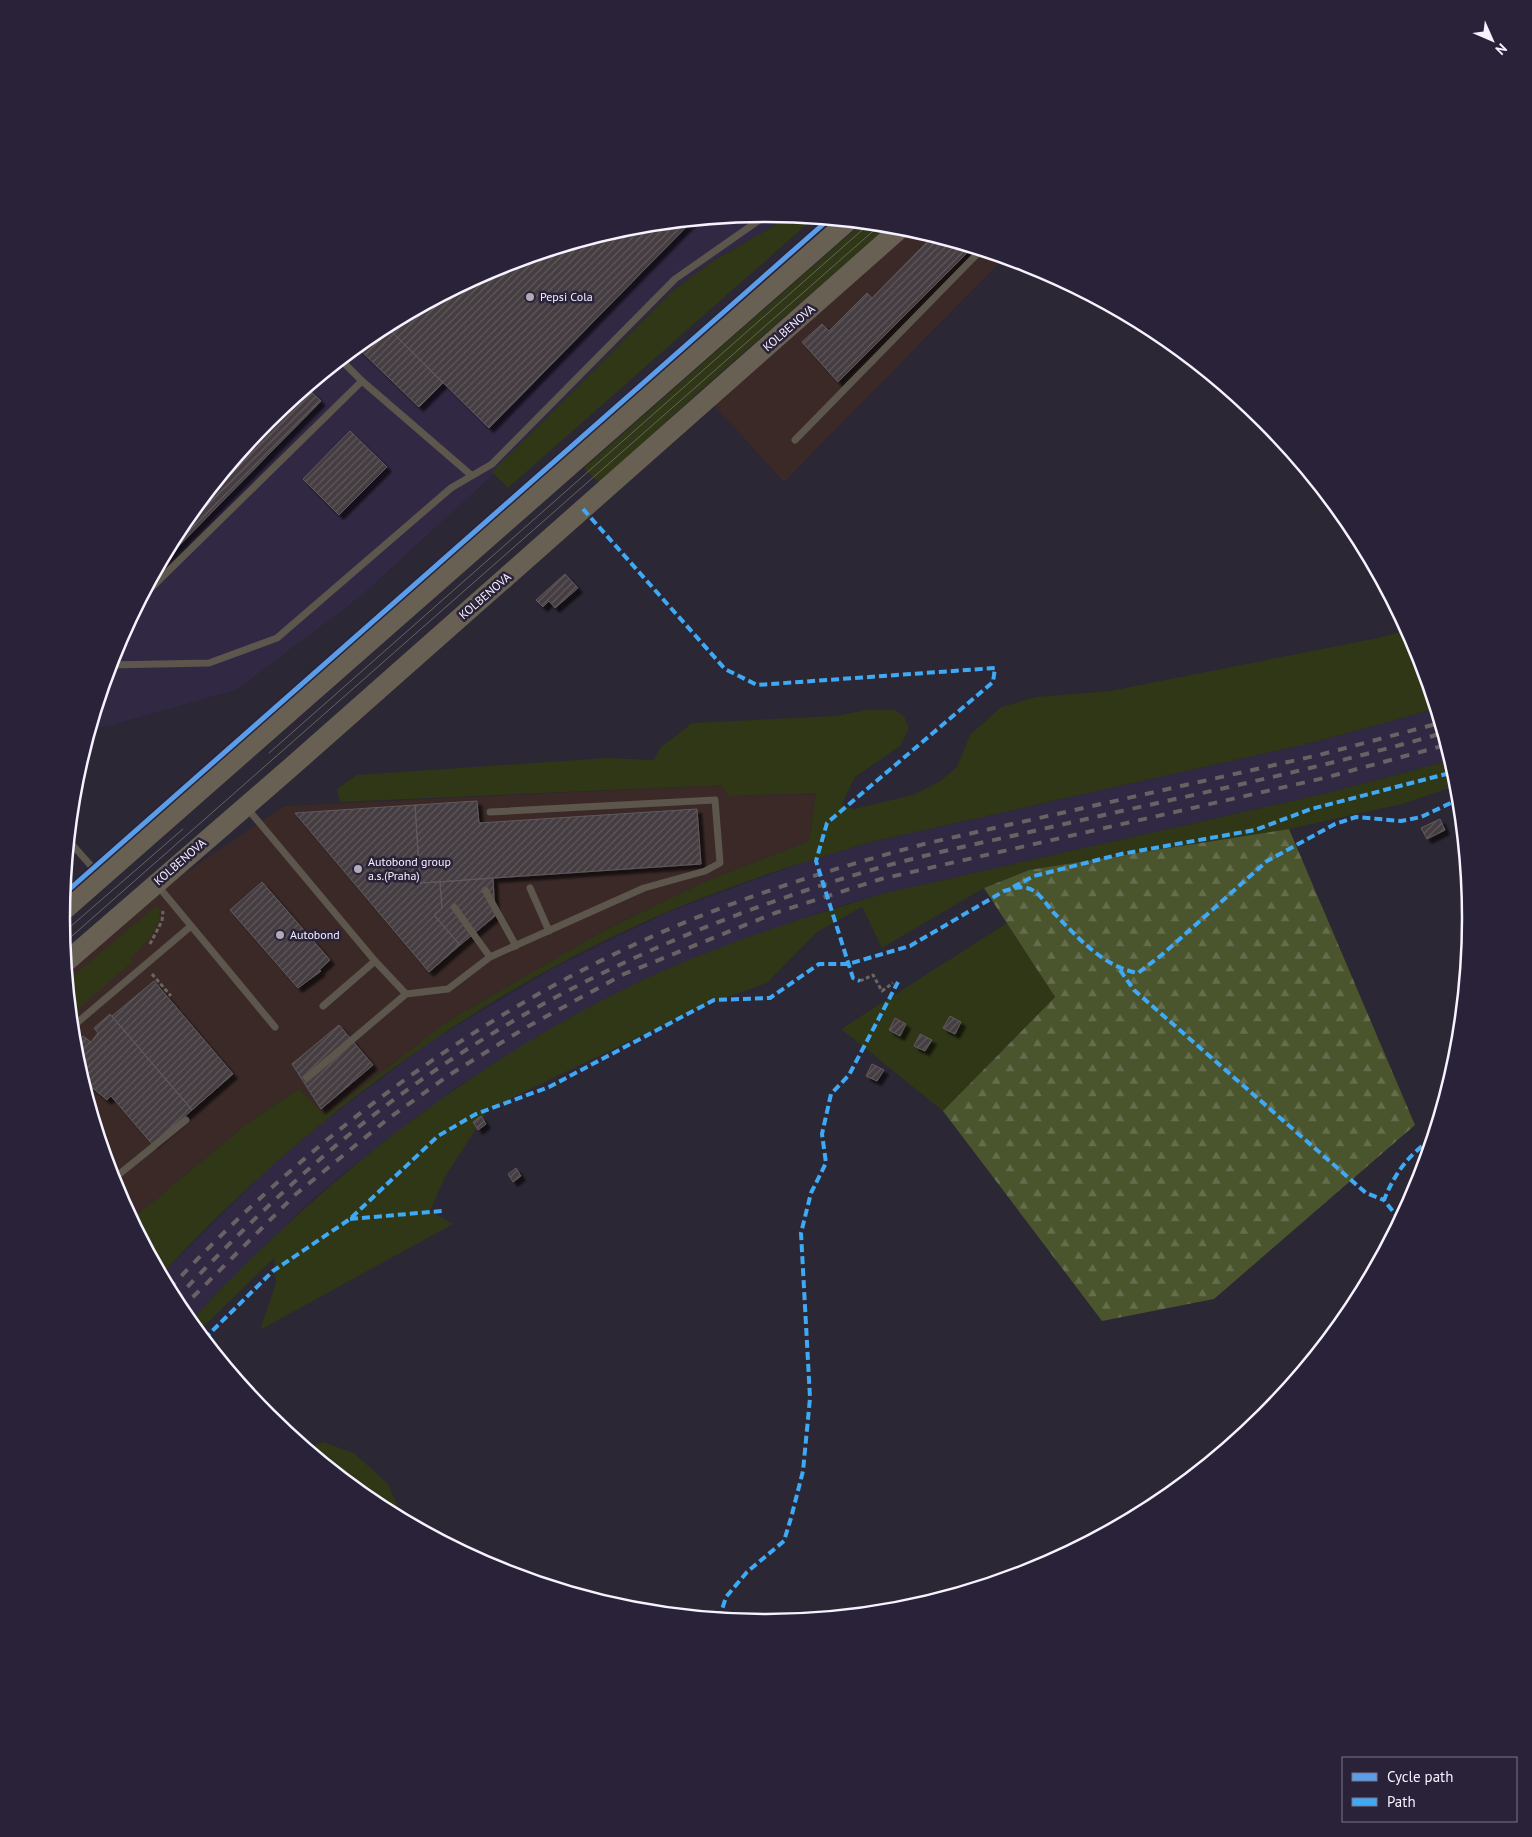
<svg xmlns="http://www.w3.org/2000/svg" width="1532" height="1837" font-family="'PT Sans',sans-serif">
<defs>
<pattern id="forest-firs" width="22" height="20" patternUnits="userSpaceOnUse" patternTransform="scale(1.25)"><rect width="22" height="20" fill="#4a542d"/><path d="M5 1l3.5 6h-7zM16 11l3.5 6h-7z" fill="#656d4c"/></pattern>
<pattern id="building-hatch" width="6" height="6" patternUnits="userSpaceOnUse" patternTransform="scale(1.25)"><rect width="6" height="6" fill="#443c41"/><path d="M-1 1l2-2M0 6l6-6M5 7l2-2" fill="none" stroke="#60595e"/></pattern>
<filter id="shadow"><feDropShadow dx="4.5" dy="4.5" stdDeviation="1" flood-color="#0009"/></filter>
</defs>
<rect width="100%" height="100%" fill="#2b2734"/>
<path fill="#3a2927" d="M913,230l91,28 -220,224 -71,-78z
M721,785l9,11 86,-3 -7,48 -103,40 -103,50 -155,90 -123,94 -26,-26 -46,30 -121,100 -17,-31 -40,-132 -8,-83 103,-90 114,-77z"/>
<path fill="#312843" d="M766,214l21,2 -22,15 -52,30 -41,30 -186,190 -125,115 -125,94 -146,41 25,-82 65,-122 88,-107 107,-88 122,-65 132,-40z
M1435,709l16,51 -124,33 -442,100 -58,17 -139,50 -111,55 -120,72 -107,81 -44,37 -116,117 -10,-12 -19,-35 110,-109 46,-39 111,-84 124,-74 116,-57 142,-52 61,-18 444,-100z"/>
<path fill="#2f3717" d="M787,216l27,2 -306,270 -16,-16 180,-181 41,-30 52,-30z
M862,223l26,3 -187,164 -102,93 -15,-15z
M1407,630l10,19 18,60 -120,33 -444,100c-68,20 -138,42 -204,70 -192,82 -364,210 -506,363l-29,-56 121,-100 46,-30 26,26 123,-94 155,-90 103,-50 103,-40 7,-48 -87,3 -8,-11 -381,17 -3,-13 20,-14 250,-17 47,2 7,-13 31,-24 144,-7 30,-6h28l10,6 5,12 -9,18 -45,31 -13,27 12,5 59,-14 26,-13 18,-15 13,-32 31,-28 35,-10 74,-6 268,-53z
M1451,760l7,25 -56,19 -113,25 -260,41 -45,18 -102,60 -20,-41 -45,25 -50,51 -64,23 -214,103 -43,66 -16,36 23,13 -193,106 16,-47 -2,-25 -76,74 -8,-10c139,-151 308,-282 498,-362 64,-26 131,-47 197,-67l442,-100z
M154,908h5c6,16 -18,41 -29,51l3,2 -62,54 -4,-34z
M1007,923l48,74 -112,114 -102,-82z
M323,1442l31,11 34,31 16,36 -30,-16 -68,-55z"/>
<path fill="url(#forest-firs)" d="M1289,829l126,296 -201,174 -112,22 -159,-210 112,-114 -71,-109 45,-18z"/>
<path fill="url(#building-hatch)" stroke="#615a5e" filter="url(#shadow)" d="M692,221l-203,207 -103,-102 111,-59 132,-40z
M933,236l39,12 -134,134 -36,-40 20,-18 7,7 38,-38 5,5z
M386,326l57,57 -24,24 -62,-60z
M307,388l14,13 -162,165 21,-39 88,-107z
M350,431l37,36 -48,48 -36,-36z
M565,574l13,14 -23,20 -6,-7 -6,6 -7,-7z
M477,801l2,22 218,-14 4,55 -281,19 -5,-78z
M415,805l5,78 20,-1 2,26 -8,7 26,30 -31,27 -134,-159z
M1440,819l5,11 -18,9 -6,-11z
M493,878l2,38 -35,29 -26,-30 8,-7 -2,-26z
M262,882l68,78 -11,10 2,1 -23,17 -68,-78z
M154,981l79,93 -41,36 -80,-94z
M110,1014l82,96 -40,34 -41,-48 -4,4 -25,-21 -8,-31 9,-12 8,6 7,-9 -4,-5z
M950,1016l11,6 -6,12 -12,-6z
M895,1018l11,6 -6,12 -11,-6z
M339,1025l34,40 -52,44 -29,-45z
M920,1034l12,6 -7,11 -11,-5z
M872,1064l12,6 -7,11 -11,-5z
M481,1116l5,8 -8,6 -5,-8z
M516,1168l5,8 -8,6 -5,-8z"/>
<g fill="none" stroke-linecap="round" stroke-linejoin="round">
<path stroke="#6b6664" stroke-width="3" stroke-dasharray="4 2.5" stroke-linecap="butt" d="M150,944l12,-23 1,-10
M152,974l19,22
M860,981l13,-6 9,16 11,-8"/>
<path stroke="#5c564d" stroke-width="7" d="M341,360l21,21 109,94
M795,440l185,-189
M144,595l218,-214
M110,665l99,-2 68,-25 174,-150 41,-24 183,-185 93,-65
M247,808l128,153 31,33 42,-5 42,-32 154,-69 61,-17 15,-8 -5,-63 -225,12
M69,841l31,35
M158,886l117,141
M530,888l19,43
M485,890l31,56
M454,907l36,50
M323,1006l52,-45
M72,1027l119,-101
M307,1078l99,-84
M112,1180l74,-60"/>
<path stroke="#686053" stroke-width="20" d="M62,912l785,-690
M66,962l224,-194 612,-541"/>
<path stroke="#676364" stroke-width="1" d="M269,753l600,-529
M63,933l120,-104
M64,943l816,-718"/>
<path stroke="#676364" stroke-width="4" stroke-dasharray="9 9" stroke-linecap="butt" d="M169,1289c147,-158 323,-288 524,-370 77,-31 156,-55 235,-76l391,-88 121,-32
M175,1300c65,-69 133,-135 209,-193 147,-111 314,-187 491,-238 52,-15 106,-26 159,-38 137,-32 274,-59 409,-98
M180,1310l116,-116 93,-76 60,-43 76,-47 99,-54 151,-61 106,-34 443,-101 122,-33"/>
<path stroke="#3fa9f5" stroke-width="4" stroke-dasharray="8 4" stroke-linecap="butt" d="M583,509l142,160 32,16 238,-17 -2,14 -166,141 -11,38 37,117 7,3
M1013,887l21,-11 87,-22 134,-24 56,-21 143,-37
M1120,970l14,20 232,203 18,7
M350,1219l92,-8
M1400,1220l-16,-20c11,-27 24,-45 48,-61
M204,1339l69,-68 77,-52 88,-83 38,-22 73,-27 165,-87 56,-2 49,-34h29l62,-18 94,-55c8,-2 15,-5 23,-3 13,3 19,17 28,26 23,24 49,53 83,59l25,-19 104,-93 68,-37 21,-7 45,4 20,-4 38,-18
M719,1619l7,-22 21,-25 37,-31 7,-23 12,-47 7,-73 -9,-165 10,-40 15,-30 -4,-29 9,-40 18,-19 49,-93"/>
<g stroke="#2a2239" stroke-width="8">
<path id="cycleway" d="M64,894l764,-674"/>
</g>
<use href="#cycleway" stroke="#5a9eea" stroke-width="5"/>
</g>
<g fill="#afabb8" stroke="#2a2239" stroke-width="2">
<circle cx="530" cy="297" r="5"/>
<circle cx="358" cy="869" r="5"/>
<circle cx="280" cy="935" r="5"/>
</g>
<g text-anchor="middle" stroke-width="5" stroke-linejoin="round" paint-order="stroke">
<g font-size="12" fill="#f6f2ff" stroke="#2a2239" text-anchor="start">
<text x="540" y="301">Pepsi Cola</text>
<text x="368" y="866">Autobond group<tspan x="368" dy="14">a.s.(Praha)</tspan></text>
<text x="290" y="939">Autobond</text>
</g>
<g font-size="12" fill="#f6f2ff" stroke="#2a2239">
<text transform="translate(789 328) rotate(-41)" y="4">KOLBENOVA</text>
<text transform="translate(485 596) rotate(-41)" y="4">KOLBENOVA</text>
<text transform="translate(180 862) rotate(-41)" y="4">KOLBENOVA</text>
</g>
</g>
<path d="M0 0H1532V1837H0ZM70 918a696 696 0 1 1 1392 0a696 696 0 1 1-1392 0Z" fill="#2a2239" fill-rule="evenodd"/>
<path fill="none" stroke="#f6f2ff" stroke-width="2.5" d="M70 918a696 696 0 1 1 1392 0a696 696 0 1 1-1392 0Z"/>
<rect x="1342" y="1757" width="175" height="65" fill="#2a2239" stroke="#7c7588"/>
<rect x="1352" y="1773" width="25" height="8" fill="#5a9eea" stroke="#7c7588"/>
<text x="1387" y="1782" font-size="15" fill="#f6f2ff">Cycle path</text>
<rect x="1352" y="1798" width="25" height="8" fill="#3fa9f5" stroke="#7c7588"/>
<text x="1387" y="1807" font-size="15" fill="#f6f2ff">Path</text>
<g transform="translate(1492 40) rotate(135)" stroke="#2a2239" stroke-width="4" paint-order="stroke">
<path d="M0-4L9 19L0 12L-9 19Z" fill="#f6f2ff"/>
<text y="-8" font-size="14" font-weight="bold" text-anchor="middle" fill="#f6f2ff">N</text>
</g>
</svg>
